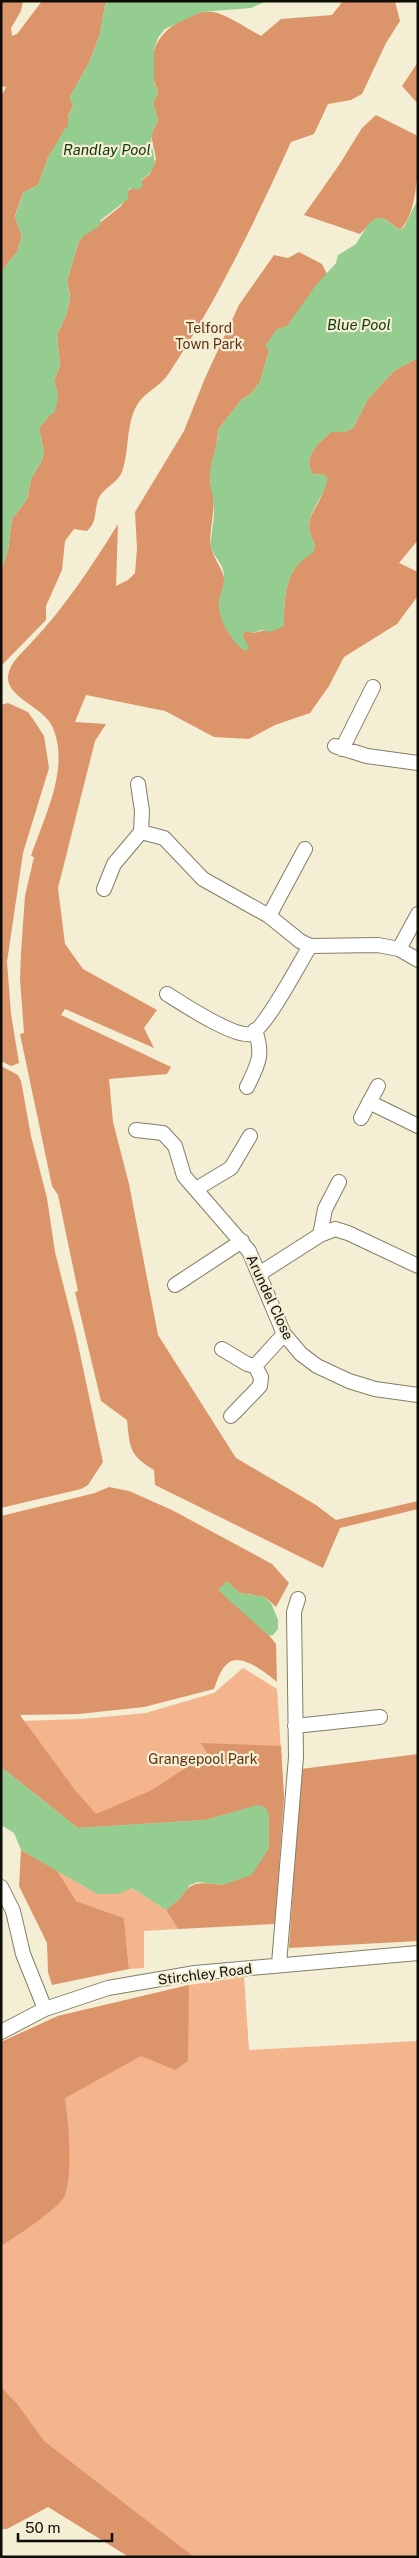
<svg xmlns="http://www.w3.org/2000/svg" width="419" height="2558" font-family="'Public Sans',sans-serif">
<rect width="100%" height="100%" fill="#f3eed4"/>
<path fill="#f4b48d" d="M243,1668l34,21 7,109 -79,22 -127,8 -77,-61v-56l19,10 62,-2 64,-6 68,-20z
M57,1870c29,17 40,31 75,18l34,22 12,19 -34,2v37l-15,1 -5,-51 -48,-17z
M244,1977l5,73 169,-9v516h-253l-164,-144v-371l57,-26 131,-31z"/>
<path fill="#dc956a" d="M1,1h22l-2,10 -10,17 1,8 5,-2 25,-33h66l-3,4 -5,29 -10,27 -20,36 3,9 -5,10v11l-20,31 -10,27 -15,8 -8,23 7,21 -5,15 -16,20v-175l5,-10 -5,-1z
M343,1h52l5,20 -14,22 -24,51 -11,6 -23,4 -14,30 -23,8c-36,79 -74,159 -122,231 -7,12 -22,18 -30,29 -14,20 -9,48 -17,70 -5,12 -20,16 -24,28 -4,13 -1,22 -11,31l-13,-2 -9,12 -3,29 -16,36v14l-45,46v-95l7,-21 4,-31 15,-20 4,-20 11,-19 2,-9 -5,-22c11,-15 24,-31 15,-48l6,-16 -3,-30 10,-22 3,-16 -3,-16 11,-37 4,-7 39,-31 7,-10v-5l22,-17 6,-15 -5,-24 7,-15 -5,-17 5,-10c-14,-34 -4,-61 29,-75 8,-4 16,-8 26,-6 13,2 35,17 48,24l20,-17 51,-4z
M418,62v42l-16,-18z
M376,115l42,21c0,27 1,76 -18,94l-15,-11 -9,-1 -16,16 -56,-19 35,-50 23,-37z
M299,252l23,12 5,10 -58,77 -9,31 -9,12 -9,5 -24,31c0,16 -6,29 -8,45 -1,6 2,12 3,19 3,17 -5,39 -2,53 4,18 22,30 9,50l23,39 2,-5 9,2 30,-8c0,-29 1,-57 29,-73l2,-8c-19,-32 14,-37 9,-69l-11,-1c-12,-17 6,-31 18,-42h13l9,-4 15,-29 20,-22 7,-7 23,-12v182l-19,23 19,9 -1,25 -20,27 -53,33 -15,29 -19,27 -35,12 -26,14 -35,-2 -49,-26 -79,-16 -11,27 31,2 -11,17 -37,147 7,56 18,25 74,41 -13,18 10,20 -89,-39 -4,6 110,52 -4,7 -58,5 4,43 16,62 29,151 78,123 80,47 20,15 82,-19v8l-78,19 -17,40 -168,-83 -1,-15c-25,-15 -24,-22 -27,-50l-26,-19 -26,-109 3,-1 -20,-96 -6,-9 -32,-152 4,-1 -4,-54 1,-27 4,-56 9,-39 -3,-1c13,-39 39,-87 22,-128 -9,-22 -47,-30 -45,-52 2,-14 14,-23 23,-33 34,-36 61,-77 87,-119l-2,62 12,-6 7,-7 2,-25 -2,-36 49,-81 21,-53 34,-73 35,-50 14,3z
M8,703l20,9 7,10 9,14 5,32 -26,85 -16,109 4,52 8,49 -8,3 -10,-5v-356z
M1,1066l17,9 3,6 10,55 16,62 8,54 21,83 27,127 -15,23 -7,4 -80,19z
M109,1487l20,4 43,19 100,54 17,19 -13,24 -11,-10 -25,-4 -13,-11 49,62 1,38c-10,-8 -37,-31 -50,-18 -7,6 -10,17 -13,25l-70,18 -65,7 -59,1 55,75 21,24 56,-24 38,-25h24l-13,-22 80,3 3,52 -9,126 -97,5 -12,-19c27,-21 16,-31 56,-25l5,-71 -22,6 -127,8 -77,-61v-251l94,-23z
M418,1754v187l-129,7 12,-179z
M21,1850l36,20 19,31 48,17 5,51 -77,16 -4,-13 -1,-29 -28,-57z
M189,1985l-1,76 -13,9 -34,-14 -76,42c3,23 9,77 -1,99 -5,11 -50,41 -63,49v-204l57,-26z
M1,2387l17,18 26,36 150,116h-65l-81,-50 -41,22h-6z"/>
<path fill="#95cd90" d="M109,1h158l-16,7 -50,4 -36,17 -7,9 -4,11v34l4,10 -5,10 5,17c-2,4 -5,10 -6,14 -4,19 14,31 -11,46l2,6 -6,4 -7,-2 -2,3v8l-27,21 -2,6 -17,11 -4,7 -11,37 3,16 -3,16 -10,22 3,30 -6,16c5,10 5,21 0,32l-4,2 -11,14 5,22 -2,9 -11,19 -4,20 -15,20 -4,31 -7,21v-299l16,-20 5,-15 -7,-20 8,-24 15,-8 10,-27 17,-30 3,-1v-10l5,-11 -3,-9 20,-36 10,-27 5,-29z
M418,199v159l-23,12 -7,7 -20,22 -15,29 -9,4h-13c-12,11 -30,26 -18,42l11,1 4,3c-6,28 -30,38 -13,66l-2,9c-28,15 -29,43 -29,72 -8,6 -14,8 -23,5l-7,3 -9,-2 -2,5 6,12 -3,3c-12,-5 -27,-31 -27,-44 -1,-13 8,-22 4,-37 -2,-8 -10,-15 -12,-23 -1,-13 4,-26 3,-39 0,-10 -4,-20 -4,-30 -1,-17 9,-31 8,-48l24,-31 9,-5 9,-12 9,-31 -4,-5 12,-17 10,-3 29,-41 20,-22 2,-8 18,-11 13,-21 7,-5 9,1 15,11 4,-3z
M227,1581l13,12 25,4 7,8 6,15v9l-5,6 -4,1 -51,-46z
M1,1767l77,61 127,-8 53,-15 7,2 4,8v33l-17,27 -30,10 -24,-3 -8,3 -10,14 -14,11 -34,-22 -14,6h-21l-76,-44 -7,-17 -13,-8z"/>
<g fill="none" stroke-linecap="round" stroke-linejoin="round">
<g stroke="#837e67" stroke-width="16">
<path id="minor" d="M335,746l32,10 51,7
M342,749l31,-62
M141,832l23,6 39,41 66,37 31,25 10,5 68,-1 21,4 19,11
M104,889l10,-25 27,-32 1,-21 -4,-27
M269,916l36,-67
M399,949l19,-35
M167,994c16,10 66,43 83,40 15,-4 50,-72 60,-88
M247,1087c11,-23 17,-31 8,-57
M369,1102l49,24
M361,1118l17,-32
M136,1130l27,3 12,13 9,30 65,75 35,83 17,20 16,12 32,15 26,8 43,6
M196,1189l35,-21 19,-32
M320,1235l5,-26 14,-27
M259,1274l61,-39 15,-6 13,4 70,33
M175,1285l67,-44
M222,1349l25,15 8,2
M231,1416l29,-30 1,-9 -6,-11 29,-32
M295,1726l85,-9
M1,1887l12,24 10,43 22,55
M279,1964l17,-207 -2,-145 4,-13
M1,2032l44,-23 63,-21 87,-15 223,-20"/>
</g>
<use href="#minor" stroke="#fff" stroke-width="14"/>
</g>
<g text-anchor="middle" stroke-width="4.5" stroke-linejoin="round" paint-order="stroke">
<g font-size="14" fill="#603212" stroke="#f3eed4">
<text x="209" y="333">Telford<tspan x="209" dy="16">Town Park</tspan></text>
<text x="203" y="1764">Grangepool Park</text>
</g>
<g font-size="14" fill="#0f0e06" stroke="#f3eed4">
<text transform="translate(270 1297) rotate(65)" y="5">Arundel Close</text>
<text transform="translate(205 1974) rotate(-7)" y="5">Stirchley Road</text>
</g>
<g font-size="15" font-style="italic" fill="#113810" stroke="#f3eed4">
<text x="107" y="155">Randlay Pool</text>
<text x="359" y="330">Blue Pool</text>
</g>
</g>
<rect width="419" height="2558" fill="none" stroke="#0f0e06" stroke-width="5"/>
<path d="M18 2533v8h94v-8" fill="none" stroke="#0f0e06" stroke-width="2.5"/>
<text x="25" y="2533" font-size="15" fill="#0f0e06" stroke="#f3eed4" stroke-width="4" paint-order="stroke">50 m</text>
</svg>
